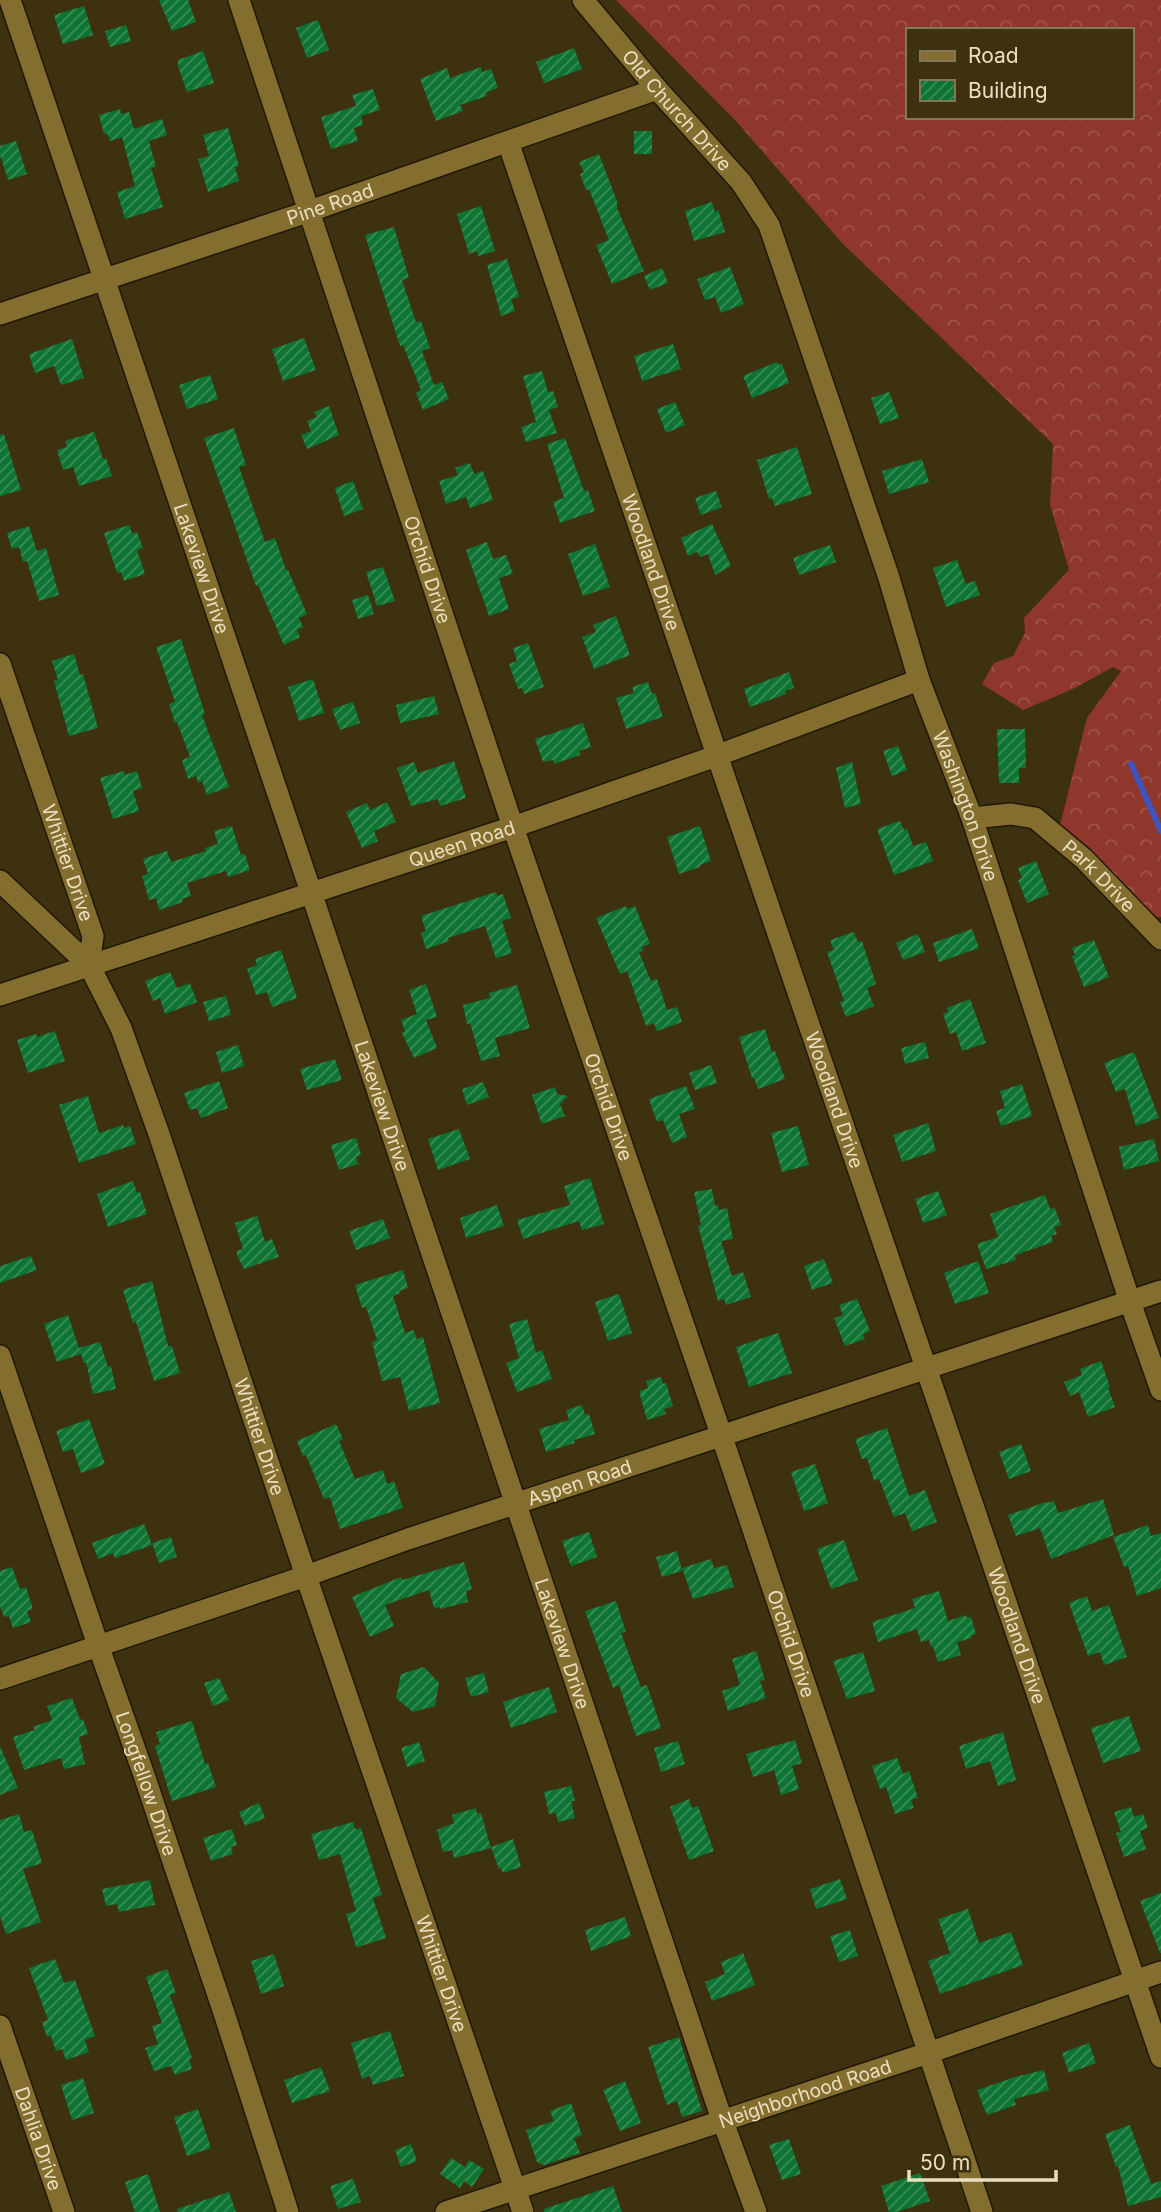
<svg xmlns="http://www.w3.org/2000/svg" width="1161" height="2212" font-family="Inter,sans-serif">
<defs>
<pattern id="forest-crowns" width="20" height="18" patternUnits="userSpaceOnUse" patternTransform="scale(1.75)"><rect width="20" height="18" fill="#8f372c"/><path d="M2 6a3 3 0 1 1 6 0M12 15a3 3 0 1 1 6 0" fill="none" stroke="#9f5449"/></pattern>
<pattern id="building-hatch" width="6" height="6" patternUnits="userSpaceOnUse" patternTransform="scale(1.75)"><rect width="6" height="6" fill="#0d7434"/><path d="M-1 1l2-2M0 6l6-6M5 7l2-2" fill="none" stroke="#3c8e59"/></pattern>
</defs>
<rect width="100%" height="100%" fill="#3d3110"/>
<path fill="url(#forest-crowns)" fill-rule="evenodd" d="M616,0h545v917l-12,1 -89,-93 27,-107 34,-47 -8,-4 -38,21 -52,22 -41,-26 12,-21 19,-7 12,-23 -1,-15 45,-48 -19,-66 3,-60 -210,-200 -107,-123zM907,30h224v87h-224z"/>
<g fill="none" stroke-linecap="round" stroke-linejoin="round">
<path stroke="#3c54bb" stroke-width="6" d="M1131,764l30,67"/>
</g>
<path fill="url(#building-hatch)" d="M159,0h29l8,22 -24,9z
M84,6l9,29 -30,9 -9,-29z
M318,20l11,30 -22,8 -11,-30z
M126,25l5,16 -21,6 -5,-16z
M574,48l8,21 -38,14 -8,-21z
M203,51l11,32 -27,9 -9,-26v-6z
M481,67l1,5 9,-3 7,19 -13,5 2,3 -27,9 3,6 -27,10 -16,-42 27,-11 3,10z
M373,89l7,21 -19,6 2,9 -9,3 4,13 -27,8 -10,-32 35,-11 -4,-11z
M120,109l1,5 8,-2 5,17 28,-10 5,16 -18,6 7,26 -5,1 12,39 -38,12 -8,-27 18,-6 -13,-49 -12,4 -3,-8 -3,1 -5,-19z
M228,128l11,38 -4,1 4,14 -31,11 -10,-33 11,-3 -6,-21z
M634,131h18v23h-18z
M16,141l11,33 -19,6 -8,-25v-9z
M599,154l18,47v7l27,63 -32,13 -16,-39 13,-5 -20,-51 -3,1 -6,-16 4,-2 -5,-10z
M712,202l3,10 3,-2 7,22 -31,9 -9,-30z
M481,206l14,45 -17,5 -1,-5 -8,3 -12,-40z
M394,227l15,51 -7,2 14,42 5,-1 9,27 -8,3 12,34 8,-3 7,17 -26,11 -7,-17 5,-3 -18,-45 -3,1 -35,-111z
M507,259l12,38 -8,2 4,12 -14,5 -14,-51z
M730,267l14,37 -23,9 -6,-16 -10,3 -8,-21z
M662,268l6,15 -18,7 -6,-14z
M304,338l12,32 -33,11 -11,-32z
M72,339l12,39 -23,7 -7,-19 -19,7 -6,-19z
M673,344l8,25 -39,12 -8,-25z
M777,362l2,3 3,-1 7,19 -37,15 -9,-22z
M542,371l6,21 5,-1 5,16 -9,3 8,23 -31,9 -5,-15 15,-5 -13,-46z
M210,375l8,24 -31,10 -8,-24z
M889,392l10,26 -19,6 -9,-26z
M675,402l10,23 -19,8 -9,-24z
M329,406l10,29 -32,14 -6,-14 10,-4 -4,-10 10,-4 -3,-5z
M234,428l12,37 -7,2 26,75 10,-4 11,32h2l19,44 -8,4 4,9 -6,3 3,7 -16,8 -26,-60 -2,1 -52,-148z
M94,432l9,27 3,-1 6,18 -33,10 -6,-19 -10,3 -6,-20 10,-3 -2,-6z
M4,434l17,56 -21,6v-61z
M565,438l19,53 4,-1 7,21 -35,12 -7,-21 11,-4 -17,-54z
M797,447l15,47 -37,12 -3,-8 -3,1 -12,-39z
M922,459l7,23 -40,12 -7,-23z
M470,463l4,11 9,-3 10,29 -23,8 -4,-11 -20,7 -7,-23 19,-6 -3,-7z
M353,481l10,28 -19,7 -9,-28z
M716,491l6,16 -21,8 -6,-17z
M712,524l19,42 -16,9 -7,-21 -8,3 -3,-5 -9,4 -7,-18z
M129,525l3,8 5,-1 6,16 -6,2 8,24 -21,7 -3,-9 -4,1 -13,-40z
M29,526l8,25 9,-3 13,47 -20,6 -12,-40 -4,1 -4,-15 -7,2 -5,-16z
M487,542l6,17 13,-4 7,19 -14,4 10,31 -20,7 -23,-66z
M595,544l15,43 -27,9 -15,-42z
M830,545l6,17 -37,13 -6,-17z
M957,560l9,24 9,-3 5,14 -34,12 -13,-39z
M383,567l12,34 -18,5 -11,-34z
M368,595l6,19 -16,5 -6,-19z
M616,616l14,39 -36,14 -12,-32 14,-5 -3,-7z
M181,639l24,75 -3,1 27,72 -22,8 -5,-14 -4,2 -2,-7 -8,3 -6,-19 8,-3 -13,-35 -2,1 -6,-19 6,-2 -19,-55z
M528,643l16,44 -20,7 -2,-6 -4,1 -9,-25 8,-3 -4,-13z
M74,654l6,21 3,-1 15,54 -29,8 -15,-55 4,-1 -6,-19z
M789,672l5,16 -9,3 1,3 -36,13 -6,-18z
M313,679l11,34 -25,8 -11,-34z
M648,682l4,12 3,-1 8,24 -37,12 -10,-31 18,-5 -2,-6z
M434,696l5,18 -39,9 -4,-18z
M353,702l7,21 -20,7 -8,-21z
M583,723l8,24 -12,4 1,4 -26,9 -1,-4 -10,2 -8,-23z
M997,729h28l1,39h-7v15h-20z
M898,746l9,24 -15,6 -9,-25z
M454,761l12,37 -26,8 -2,-7 -27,7 -14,-38 17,-6 4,11z
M852,762l9,42 -16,4 -9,-40z
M124,771l1,4 12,-4 5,17 -9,3 6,20 -26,8 -13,-41z
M387,802l9,20 -22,9 4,10 -16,7 -16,-36 21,-9 3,7z
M900,821l4,9 3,-1 6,17 13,-4 7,19 -39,14 -17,-46z
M232,826l9,29 4,-1 5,16 -22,7 -2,-6 -39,12 4,13 -9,3 1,3 -24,8 -3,-12 -7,2 -7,-24 6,-2 -5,-15 24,-8 4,11 35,-11 -1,-3 13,-4 -4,-13z
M700,826l11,35 -11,4v2l-21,7 -12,-37z
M1036,861l13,33 -22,9 -9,-23 4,-2 -4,-10z
M496,892l1,4 6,-2 8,24 -9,3 10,32 -16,5 -11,-32 -37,12 1,3 -23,8 -5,-16 5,-2 -5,-15z
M626,906l1,3 8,-3 15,38 -8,3 1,4 -4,1 12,29 6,-2 10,31 10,-3 5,15 -25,9 -3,-8 -8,3 -19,-55 -7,3 -24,-56z
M972,929l7,19 -40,14 -6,-19z
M854,932l4,10 4,-1 14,43 -9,4 7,18 -28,11 -6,-15 4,-1 -17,-49 7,-2 -4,-10z
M918,934l7,18 -22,8 -7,-17z
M1094,940l15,37 -25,10 -12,-31 3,-1 -3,-7z
M281,950l16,48 -25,9 -5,-15 -11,3 -9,-26 10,-4 -2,-6z
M170,972l7,16 13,-5 7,19 -32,12 -5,-16 -7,3 -8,-20z
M426,984l11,33 -11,3 11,28 -23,10 -12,-25 3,-2 -4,-11 16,-6 -8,-24z
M517,985l13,43 -35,10 5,18 -19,5 -11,-38 -3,1 -4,-19 27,-7 -1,-5z
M226,996l5,19 -22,6 -6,-19z
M970,999l16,44 -24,8 -6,-19 -6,2 -7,-20 5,-2 -1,-4z
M765,1029l7,23 3,-1 10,28 -27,10 -4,-11h-2l-13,-41z
M55,1031l10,30 -37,12 -11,-33 19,-6 1,3z
M925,1042l4,16 -24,6 -4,-16z
M238,1045l6,21 -22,7 -6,-21z
M1134,1052l25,66 -23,8 -11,-37 -9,3 -12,-29z
M335,1059l7,21 -35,10 -7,-21z
M711,1065l6,18 -22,7 -6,-17z
M219,1081l9,27 -27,10 -4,-10 -7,2 -6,-17z
M483,1082l6,15 -22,8 -5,-16z
M1022,1084l10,32 -31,10 -5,-15 9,-3 -5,-17z
M686,1086l9,23 -16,5 8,23 -15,6 -9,-23 -6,2 -8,-23z
M555,1087l2,7 11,2 -8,8 5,12 -23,8 -10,-29z
M88,1096l11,37 24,-8 1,3 6,-2 6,18 -57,19 -20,-58z
M928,1123l8,28 -34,11 -9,-27z
M798,1126l11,39 -27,7 -11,-39z
M459,1129l11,30 -32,11 -10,-31z
M356,1138l5,17 -5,2 2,7 -19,6 -8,-25z
M1154,1139l5,22 -35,9 -5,-23z
M590,1178l14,46 -22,6 -3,-9 -56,18 -6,-19 53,-15 -6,-19z
M133,1181l4,12 3,-1 7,22 -39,13 -11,-33z
M712,1189l3,17 3,-1 1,5 8,-2 6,31 -12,2 11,35 11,-4 8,25 -25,8 -2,-6 -6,2 -20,-75 3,-1 -7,-33z
M938,1191l9,24 -24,8 -8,-24z
M1045,1195l5,14 5,-1 6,17 -7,2 3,7 -6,2 2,6 -38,13 1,5 -30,9 -9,-25 21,-7 -8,-23z
M497,1205l7,21 -38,12 -6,-20z
M257,1216l8,26 7,-3 7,18 -35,12 -7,-14v-4l6,-2 -8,-26z
M383,1219l7,19 -34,12 -7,-19z
M31,1256l6,14 -37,13v-17z
M824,1259l9,24 -21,7 -8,-24z
M978,1261l11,32 -34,11 -11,-31z
M403,1270l5,18 -9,3 1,2 -7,3 12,37 9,-3 2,9 7,-2 17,66 -31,8 -9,-34 -18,4 -10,-39 5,-2 -11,-33 -4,1 -7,-23z
M152,1281l16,65h4l8,27 -26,8 -18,-59 -3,1 -10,-33z
M619,1294l13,39 -24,8 -13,-39z
M857,1299l13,32 -7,3 2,5 -20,7 -11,-28 9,-3 -4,-10z
M68,1315l11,33 21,-6 8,25 3,-1 5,23 -23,5 -7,-32 -2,1 -3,-9 -24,8 -13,-38z
M527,1319l9,34 6,-3 10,29 -35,13 -11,-29 13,-5 -10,-34z
M778,1333l14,40 -43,14 -13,-40z
M1101,1361l9,26 -2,1 7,19 -27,10 -9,-25 -9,4 -6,-14 18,-7 -2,-6z
M661,1377l2,7 3,-1 7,23 -9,3 2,5 -19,6 -8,-29 9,-3 -2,-7z
M582,1405l3,10 4,-1 6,20 -21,6 1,3 -29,9 -7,-23 30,-9 -3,-10z
M89,1419l16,45 -24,9 -8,-24 -10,3 -7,-21z
M336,1424l7,15 -4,2 16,38 28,-9 4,14 7,-3 9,27 -63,21 -10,-32 -6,2 -18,-44 -3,1 -6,-15z
M887,1428l22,68 16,-6 12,32 -25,9 -7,-18 -11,4 -15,-38 -5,2 -7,-23 -5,1 -7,-20z
M1021,1444l10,27 -22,8 -10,-27z
M815,1464l13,39 -24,8 -13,-39z
M1103,1499l11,36 -63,24 -11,-31 -24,8 -8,-21 38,-13v1l8,-2 4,12z
M144,1524l8,21 -37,13 -2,-5 -15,6 -6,-16z
M1148,1525l3,11 10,-3v55l-24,8 -9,-30 -4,1 -11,-30z
M589,1532l8,25 -26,9 -9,-25z
M171,1537l6,20 -18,6 -7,-20z
M844,1540l14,40 -27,9 -14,-40z
M677,1551l5,20 -20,6 -6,-20z
M711,1559l3,9 13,-3 7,22 -41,12 -11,-31z
M464,1562l8,27 -6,2 2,11 -28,7v-2l-6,1 -5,-18 -44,15 9,21 -24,11 -18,-40 49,-20 1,3z
M12,1567l8,22 6,-2 7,22 -6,2 4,11 -18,6 -4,-12 -5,1 -4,-11v-35z
M939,1591l9,30 18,-6 1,3 4,-1 5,17 -5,2 1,2 -15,4 4,13 -23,7 -5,-16 -2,1 -2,-7 -8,2 -4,-13 -39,13 -6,-20 43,-14 -3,-9z
M1087,1596l5,15 17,-6 18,52 -23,8 -4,-13 -12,4 -19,-53z
M616,1601l10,31 -5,1 20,54 6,-2 14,43 -25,8 -17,-51 -6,3 -28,-77z
M756,1651l9,29 -5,1 6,17 -38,13 -6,-20 18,-6 -8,-26z
M863,1652l12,39 -28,8 -14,-38z
M424,1667l15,16 -4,23 -22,6 -17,-14 5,-24z
M484,1673l5,19 -18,5 -6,-19z
M219,1678l10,22 -16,6 -9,-23z
M549,1687l8,25 -46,16 -8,-26z
M72,1698l8,22 3,-1 5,15 -9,3 6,27 -21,5 -3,-11 -37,12 -11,-33 22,-7 -2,-3 19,-7 -5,-14z
M1129,1716l12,35 -38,12 -12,-35z
M192,1721l13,43 3,-1 8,24 -44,14 -17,-55 5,-2 -4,-12z
M1003,1732l13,48 -18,6 -8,-25 -24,8 -7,-23z
M795,1740l7,23 -10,3 7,23 -18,6 -7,-25 -21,7 -7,-23z
M678,1741l7,23 -24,8 -7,-24z
M419,1742l6,19 -18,6 -6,-19z
M0,1746l18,42 -18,7z
M897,1758l6,16 6,-3 9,27 -7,2 3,8 -19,6 -9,-27 -6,2 -8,-23z
M571,1786l4,15h-4l4,17 -17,4 -2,-9 -7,1 -5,-22z
M689,1799l3,9 6,-2 16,45 -25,9 -19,-53z
M259,1803l6,15 -20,8 -6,-14z
M1131,1807l3,10 9,-3 5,14 -8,3 6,18 -22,8 -8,-24 5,-1 -7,-20z
M476,1808l1,6 4,-1 10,35 -37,10 -2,-8 -9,2 -6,-22 17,-7 -2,-8z
M19,1814l5,18 8,-2 10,33 -19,6 18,53 -35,12 -6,-18v-96z
M353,1822l2,7 6,-1 14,45 7,22 -9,3 13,40 -28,9h-2l-10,-33 10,-3 -16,-57 -21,6 -8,-26z
M232,1829l5,16 -6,2 2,7 -22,7 -8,-23z
M513,1839l8,28 -18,6 -2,-5 -2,1 -8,-22z
M840,1879l7,20 -31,10 -6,-20z
M150,1880l5,25 -36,7 -2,-8 -11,2 -4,-17z
M1161,1893v60h-1l-20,-52z
M968,1909l11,34 32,-11 12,33 -83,29 -12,-33 22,-8 -12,-34z
M625,1917l6,19 -40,15 -6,-21z
M850,1930l8,26 -19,6 -9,-26z
M743,1953l12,32 -43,16 -7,-19 20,-8 -4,-12z
M274,1954l10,32 -23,8 -10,-33z
M55,1959l9,24 11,-3 20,56 -10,4 4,12 -23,8 -4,-11 -6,2 -5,-15 -4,1 -5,-15 6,-2 -19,-52z
M167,1969l9,24 -6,2 22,63 -3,1 3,10 -17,6 -4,-9 -17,5 -9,-23 13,-4 -6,-18 10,-3 -16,-46z
M390,2031l14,45 -31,9 -3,-9 -8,3 -11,-36z
M679,2037l23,74 -20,6 -5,-16 -10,4 -19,-58z
M1089,2043l7,20 -27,10 -7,-20z
M321,2067l9,24 -38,12 -8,-23z
M1044,2070l5,20 -35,9 2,6 -29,10 -10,-25 38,-13z
M83,2078l11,35 -22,7 -11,-35z
M625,2081l16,42 -21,8 -17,-41z
M571,2103l11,32 -8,3 6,15 -36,12 -3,-1 -4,-2 -11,-32 28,-9 -4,-10z
M198,2109l13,39 -24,8 -13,-39z
M1130,2125l21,59 10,-3v16l-33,9 -10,-40 -2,1 -11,-33z
M789,2139l12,35 -19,6 -13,-35z
M411,2144l6,17 -16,6 -6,-17z
M451,2158l14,9 4,-7 15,9 -12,18 -8,-6 -4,7 -20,-14z
M920,2173l10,28 -34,11h-7l-8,-26z
M148,2174l12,38h-25l-10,-30z
M353,2179l8,23 -23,7 -8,-23z
M613,2186l9,26h-78v-3z
M229,2192l7,20h-58l-1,-3z"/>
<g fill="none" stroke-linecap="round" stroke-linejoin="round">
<g stroke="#211906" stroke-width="24">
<g id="minor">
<path id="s1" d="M10,0l301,892 407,1216 38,104"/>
<path id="s2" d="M239,0l274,827 209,610 260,775"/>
<path id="s3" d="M583,0l74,89 84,93 28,43 120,353 30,102 53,138 158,484 31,88"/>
<path id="s4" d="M508,142l653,1915"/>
<path id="s5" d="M0,314l307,-102 350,-123"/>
<path id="s6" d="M0,664l93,272 -4,29 32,63 38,106 147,442 217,636"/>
<path id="s7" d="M972,818l39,-4 24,4 49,41 77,80"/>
<path d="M0,881l89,84"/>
<path id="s8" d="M0,995l513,-168 203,-71 203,-76"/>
<path id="s9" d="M0,1356l98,289 46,130 81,241 63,196"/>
<path id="s10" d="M0,1679l306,-103 102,-37 753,-248"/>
<path id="s11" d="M0,2026l64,186"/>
<path id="s12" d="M446,2212l482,-159 233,-81"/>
</g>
</g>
<use href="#minor" stroke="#846e2f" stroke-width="21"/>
</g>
<g text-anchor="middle" stroke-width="5" stroke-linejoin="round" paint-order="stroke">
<g font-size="19" fill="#eadfc0" stroke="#3d3110">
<text dy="7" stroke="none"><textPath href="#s3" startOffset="145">Old Church Drive</textPath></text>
<text dy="7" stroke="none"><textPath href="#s5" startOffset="348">Pine Road</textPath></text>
<text dy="7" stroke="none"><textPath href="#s4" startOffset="444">Woodland Drive</textPath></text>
<text dy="7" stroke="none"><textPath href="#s1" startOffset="600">Lakeview Drive</textPath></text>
<text dy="7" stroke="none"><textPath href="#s2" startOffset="600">Orchid Drive</textPath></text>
<text dy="7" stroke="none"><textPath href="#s3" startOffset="906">Washington Drive</textPath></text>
<text dy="7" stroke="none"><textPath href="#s8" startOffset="486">Queen Road</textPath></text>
<text dy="7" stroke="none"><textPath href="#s6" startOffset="210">Whittier Drive</textPath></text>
<text dy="7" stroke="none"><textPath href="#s7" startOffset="150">Park Drive</textPath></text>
<text dy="7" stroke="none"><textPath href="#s4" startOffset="1012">Woodland Drive</textPath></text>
<text dy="7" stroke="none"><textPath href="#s1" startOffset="1167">Lakeview Drive</textPath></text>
<text dy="7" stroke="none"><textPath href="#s2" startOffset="1167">Orchid Drive</textPath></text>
<text dy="7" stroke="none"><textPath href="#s6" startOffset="819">Whittier Drive</textPath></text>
<text dy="7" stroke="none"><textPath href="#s10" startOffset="612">Aspen Road</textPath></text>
<text dy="7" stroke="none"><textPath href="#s4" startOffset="1578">Woodland Drive</textPath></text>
<text dy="7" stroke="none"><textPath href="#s2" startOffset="1734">Orchid Drive</textPath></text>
<text dy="7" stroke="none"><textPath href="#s1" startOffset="1734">Lakeview Drive</textPath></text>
<text dy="7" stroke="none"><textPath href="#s9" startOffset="452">Longfellow Drive</textPath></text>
<text dy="7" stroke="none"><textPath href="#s6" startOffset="1386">Whittier Drive</textPath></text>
<text dy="7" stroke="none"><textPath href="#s12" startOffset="378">Neighborhood Road</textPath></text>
<text dy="7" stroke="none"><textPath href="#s11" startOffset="119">Dahlia Drive</textPath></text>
</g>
</g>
<rect x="906" y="28" width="228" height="91" fill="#3d3110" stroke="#827756" stroke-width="2"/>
<rect x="920" y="51" width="35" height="10" fill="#846e2f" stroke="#827756" stroke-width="2"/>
<text x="968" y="63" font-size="21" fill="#eadfc0">Road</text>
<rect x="920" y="80" width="35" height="21" fill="url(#building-hatch)" stroke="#827756" stroke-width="2"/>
<text x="968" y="98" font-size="21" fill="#eadfc0">Building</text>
<path d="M909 2170v10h147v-10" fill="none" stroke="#eadfc0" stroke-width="3.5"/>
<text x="920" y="2170" font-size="21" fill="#eadfc0" stroke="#3d3110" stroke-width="5" paint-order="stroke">50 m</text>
</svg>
